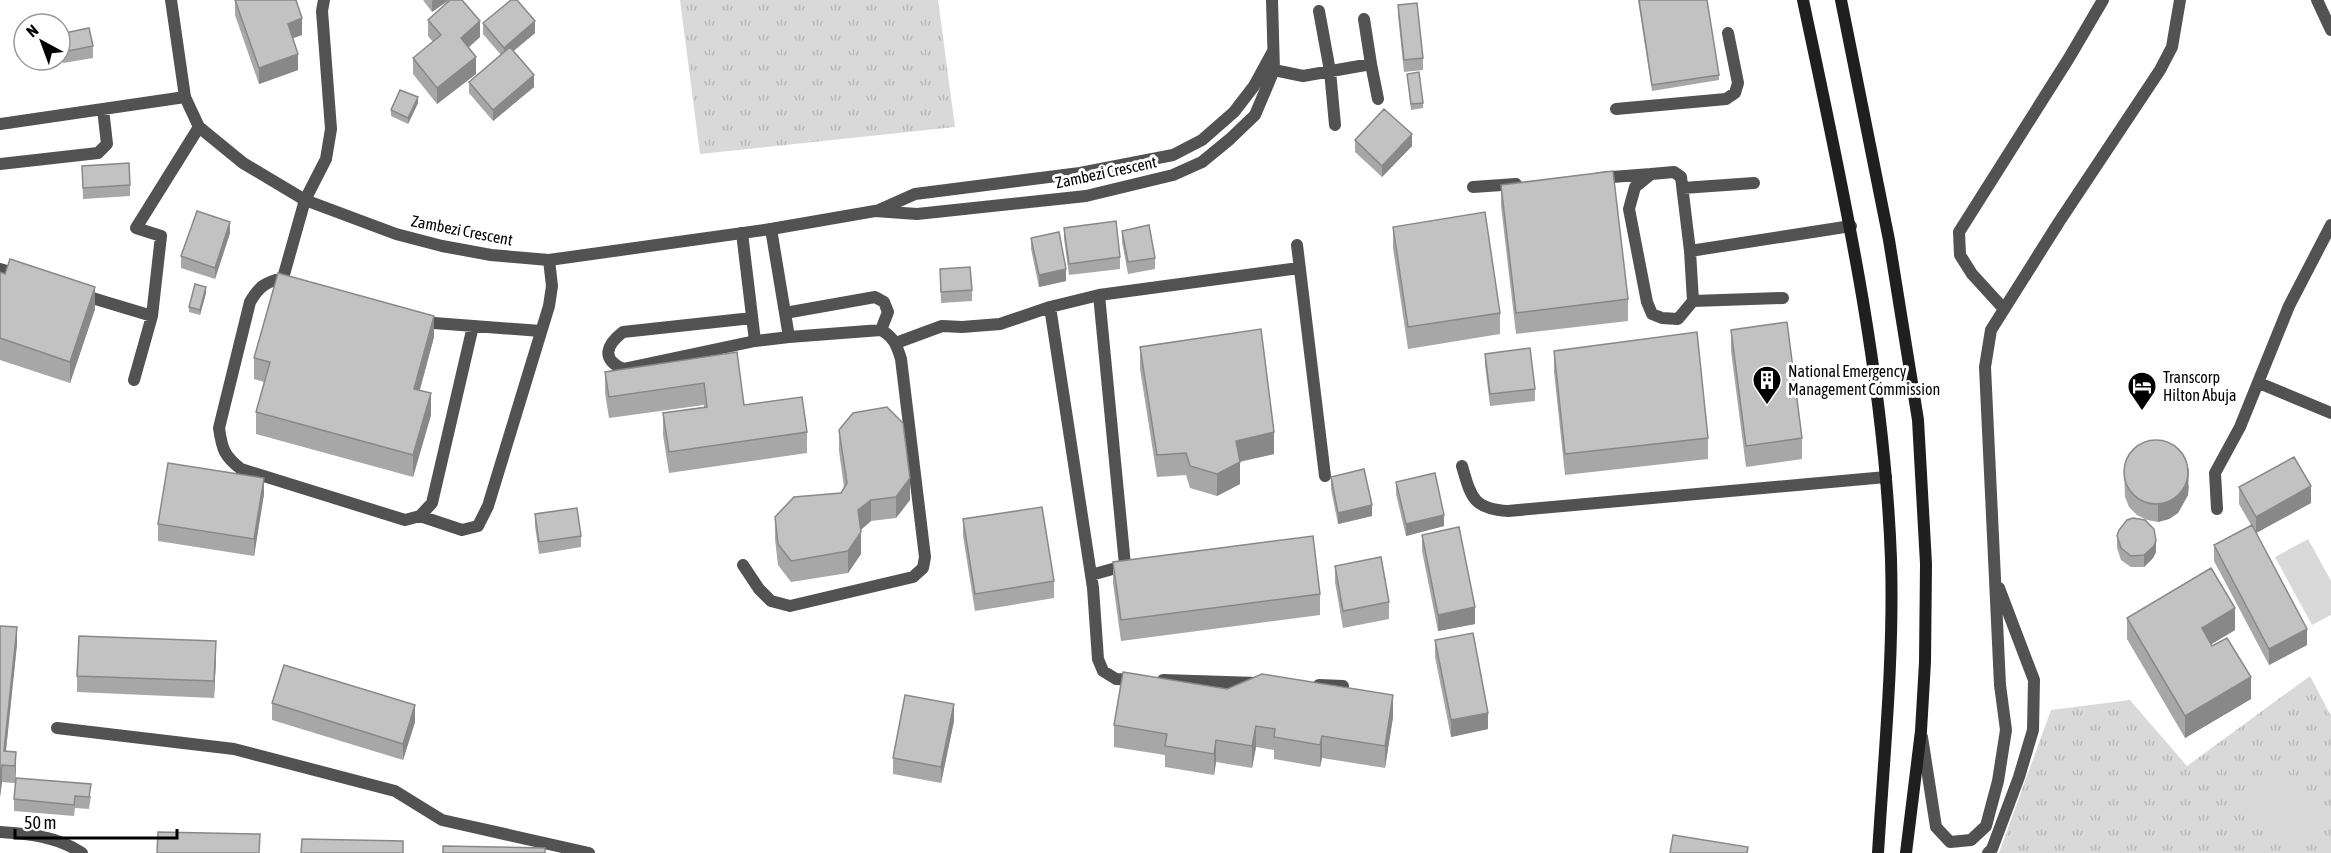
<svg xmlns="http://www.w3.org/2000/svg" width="2331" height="853" font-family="'Asap Condensed',sans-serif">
<defs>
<pattern id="grass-tufts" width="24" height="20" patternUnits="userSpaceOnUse" patternTransform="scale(1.5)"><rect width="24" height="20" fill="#d9d9d9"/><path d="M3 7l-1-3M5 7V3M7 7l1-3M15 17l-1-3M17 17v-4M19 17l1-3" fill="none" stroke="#b8b8b8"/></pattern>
</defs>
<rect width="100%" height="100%" fill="#fff"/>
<path fill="url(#grass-tufts)" d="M680,0h258l17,127 -255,27z
M2310,676l21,40v137h-332l52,-143 79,-10 57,66z"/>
<path fill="#d9d9d9" d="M2308,539l23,42v34l-19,10 -37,-68z
M2276,767l51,57 -32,28 -51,-56z"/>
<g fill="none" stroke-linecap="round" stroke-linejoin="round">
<path stroke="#525252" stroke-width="12" d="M324,0l-2,11 9,118 -5,30 -21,41 -22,78c-17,4 -24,8 -33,24l-31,126c3,21 5,28 22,41l164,51 15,-4 12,-13 41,-177
M2317,0l14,30
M1319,11l11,60 5,54
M1371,64l7,35
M1274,70l29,6 68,-12 -7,-45
M1616,109l110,-10 9,-6 3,-10 -10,-50
M0,124l185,-27
M0,164l98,-11 9,-9 -4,-35
M1674,172l7,5 9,74 3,50 -15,18 -16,-1 -10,-4 -5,-12 -18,-93 6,-22 16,-13z
M1599,178l52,-4
M1473,187l43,-3
M1683,188l71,-5
M771,229l18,108
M742,233l13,108
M1297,245l28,231
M1690,251l161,-25
M0,269l20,6
M79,294l73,22 9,-80 -25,-8 63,-101
M1099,295l26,270
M1693,301l90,-3
M1050,307l43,281 5,71 5,12 13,8 21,1
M2004,309l-32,-35 -12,-19 -1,-23 110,-174 34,-58
M785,313l90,-16 9,5 4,10 -7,18
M420,320l14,3 107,8
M896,343l46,-17 20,1 38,-3 50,-17 49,-12 200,-27
M134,380l18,-64
M2259,383l72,30
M1462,466c9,31 11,43 46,45l378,-34
M2217,509l-2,-36 25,-46 49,-121 42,-81
M420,516l42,14 16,-4 10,-20 61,-200 3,-20 -3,-26
M743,565l16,24 12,12 19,5 123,-29 10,-9 2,-11 -24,-198c-4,-13 -7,-22 -20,-29l-92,7 -34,4 -132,28c-22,-10 -17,-24 0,-37l129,-14
M1091,575l36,-10
M1163,680l94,3
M1319,685l24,1
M57,728l177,21 161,42 47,29 147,33
M1922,737l14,90 14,15 21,-2 15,-14 12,-45 8,-51 -6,-45 -15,-318 6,-37 68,-108 101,-152 12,-23 8,-47
M1988,853l4,-4 27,-72 14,-47 1,-50 -35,-92"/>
<path stroke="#525252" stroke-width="12" d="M171,0l14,97 14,30 44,36 62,37 91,34 46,12 49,9 58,5 222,-31 104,-18 42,3 169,-18 87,-21 29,-13 28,-23 25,-24 19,-45 -2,-70
M879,210l36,-16 165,-21 93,-18 29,-15 32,-28 20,-26 19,-35
M0,832c30,2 56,4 82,21"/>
<path stroke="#1f1f1f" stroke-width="12" d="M1803,0c39,185 81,370 88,559 3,98 -7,196 -13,294
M1841,0l48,240 29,180 8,144 -1,98 -4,69 -15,122"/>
</g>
<path fill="#a7a7a7" d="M235,0h61l6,35 -9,3 5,32 -39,14 -24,-69z
M423,0h26l-17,12z
M1638,0h69l12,75v5l-67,11z
M1398,5l25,53v12l-19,2 -6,-56z
M428,20l52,17 -12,11 8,26 -39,30 -24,-30v-16l20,-16 -5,-6z
M483,23l52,10 -22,18 21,36 -41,34 -24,-28v-11l32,-27 -18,-21z
M60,34l33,12v12l-30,5 -3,-14z
M1407,74l16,29v5l-12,2z
M418,103l-10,21 -17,-8v-6z
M1355,140l57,6 -30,31 -27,-25z
M82,166l48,19v11l-47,3z
M1501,185l127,114v22l-112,13 -15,-128z
M1393,227l107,86v21l-92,15 -15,-101z
M1064,228l56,29v12l-51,6 -5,-36z
M1122,231l33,27v11l-27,5 -6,-32z
M230,233l-15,46 -34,-11v-12z
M1031,238l35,43 -27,6 -8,-38z
M940,269l32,21v11l-31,2z
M0,272l95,37 -25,74 -70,-23z
M206,293l-6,22 -11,-3v-5z
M1731,330l71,108v21l-56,8 -15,-116z
M434,337l-14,53 11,25 -18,62 -157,-43v-22l8,-30 -10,-3v-21z
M1140,347l134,107 -34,8v22l-23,12 -27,-8 -4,-13 -29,2 -17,-108z
M1554,351l154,87v21l-143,16 -11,-103z
M737,352l7,53 63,27v21l-138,20 -6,-38v-22l41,-6v-2l-95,13 -4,-25v-21z
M1485,354l50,35v12l-45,5 -5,-41z
M839,430l71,70 -14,18 -25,3 -10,9v24l-13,19 -57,9 -13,-17 -3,-26v-22l66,-24 3,-6 -5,-36z
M2124,470l65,15 -1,10 -10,18 -9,6 -11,3 -11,-2 -10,-5 -8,-8 -4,-10z
M1331,477l41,39 -34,8 -7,-35z
M1396,482l48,44 -38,10 -10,-42z
M2239,487l72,16 -55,30 51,112 -38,20 -55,-104v-16l37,-20 -12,-21z
M264,494l-10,62 -96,-15v-17z
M535,514l46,22v11l-42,7 -4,-28z
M963,519l91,62v17l-79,13 -12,-75z
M1422,535l53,89 -37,7 -16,-80z
M2117,536l39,16 -3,6 -9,9h-13l-10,-7 -4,-12z
M1113,562l207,32v21l-199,26 -8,-58z
M1335,566l54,36v17l-46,9 -8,-46z
M2127,618l108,12 -24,14 40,55 -66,39 -58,-99z
M0,626l17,18 -11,107 10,1v17l-1,14 -13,-1 -2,15z
M1435,640l53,89 -37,8 -16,-80z
M216,658l-2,40 -137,-6v-16z
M272,703l143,19 -12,38 -131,-40z
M1393,717l-8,51 -63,-10 -2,9 -46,-8v-9l-18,-3 -4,21 -36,-6 -2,13 -49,-8v-12l-51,-8v-22z
M954,721l-13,62 -48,-9v-16z
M91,796l-2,13 -14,-1 -1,8 -60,-5v-12z"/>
<path fill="#888" d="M433,0h16l-17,12v-11z
M302,18v17l-14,5v-16z
M480,21v16l-19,17v-16z
M535,21v12l-31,26v-11z
M298,54v16l-39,14v-16z
M476,57v17l-39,30v-16z
M534,75v12l-41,34v-11z
M418,97v6l-10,21v-6z
M1412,134v12l-30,31v-11z
M230,222v11l-15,46v-11z
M1066,269v12l-27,6v-12z
M95,287v22l-25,74v-21z
M206,287v6l-6,22v-5z
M434,316v21l-20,73v-21z
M431,393v22l-18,62v-22z
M1274,432v22l-38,8v-21z
M1240,462v22l-23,12v-22z
M2189,468l-1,27 -10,18 -9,6 -11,3v-17z
M264,478v16l-10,62v-17z
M910,478v22l-14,18v-21z
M2311,486v17l-55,30v-16z
M871,500v21l-13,11v-22z
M1372,505v11l-34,8v-11z
M1444,515v11l-38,10v-12z
M861,532v22l-13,19v-22z
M2156,541v11l-3,6 -9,9v-12z
M1475,607v17l-37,7v-16z
M2235,608v22l-33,20v-22z
M17,627v17l-13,124v-17z
M2307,629v16l-38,20v-16z
M216,641v17l-2,40v-17z
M2251,677v22l-66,39v-22z
M1393,695v22l-8,51v-22z
M954,704v17l-13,62v-16z
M415,705v17l-12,38v-16z
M1488,713v16l-37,8v-17z
M1256,726v21l-4,21v-22z
M1322,736v22l-2,9v-22z
M1216,740v22l-2,13v-21z
M16,752v17l-1,14v-17z
M2,765v17l-2,15v-17z"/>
<path fill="#c2c2c2" stroke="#888" stroke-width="1.5" d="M235,0h61l6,18 -14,6 10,30 -39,14z
M450,0h12l18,21 -19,17 15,19 -39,31 -24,-30 28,-23 -13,-15z
M511,0h6l18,21 -31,27 -21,-25z
M1639,0h68l12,75 -67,10z
M1417,3l6,55 -19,2 -6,-55z
M89,28l4,18 -30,6 -3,-18z
M510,47l24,28 -41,35 -24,-28z
M1419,72l4,31 -12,1 -4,-30z
M400,90l18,7 -10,21 -17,-8z
M1384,109l28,25 -30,32 -27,-26z
M129,163l1,22 -47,3 -1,-22z
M1613,171l15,128 -112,14 -15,-128z
M197,211l33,11 -15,46 -34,-12z
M1485,212l15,101 -92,14 -15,-100z
M1116,221l4,36 -51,7 -5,-36z
M1149,225l6,33 -27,4 -6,-31z
M1059,232l7,37 -27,6 -8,-37z
M10,259l85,28 -25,75 -70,-24v-66l5,2z
M970,267l2,23 -31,2 -1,-23z
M278,273l156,43 -20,73 17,4 -18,62 -157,-43 14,-50 -16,-4z
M195,284l11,3 -6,23 -11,-3z
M1787,322l15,116 -56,8 -15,-116z
M1261,329l13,103 -38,9 4,21 -23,12 -27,-8 -4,-13 -29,2 -17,-108z
M1697,332l11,106 -143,16 -11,-103z
M1530,348l5,41 -45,5 -5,-40z
M737,352l7,53 58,-8 5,35 -138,20 -6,-39 44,-6 -3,-24 -95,14 -4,-25z
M887,407l16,16 7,55 -14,19 -25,3 -13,10 3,22 -13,19 -57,10 -13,-17 -3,-27 19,-20 47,-4 6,-10 -8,-53 14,-17z
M2124 472a32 32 0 1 1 64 0a32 32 0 1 1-64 0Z
M2294,457l17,29 -55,31 -17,-30z
M168,463l96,15 -10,61 -96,-15z
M1364,469l8,36 -34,8 -7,-36z
M1435,473l9,42 -38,9 -10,-42z
M1042,507l12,74 -79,13 -12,-75z
M577,508l4,28 -42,6 -4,-28z
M2133,518l12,2 9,9 2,12 -3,6 -9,8 -13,1 -10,-8 -4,-12 2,-6 8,-10z
M2252,525l55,104 -38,20 -55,-104z
M1459,527l16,80 -37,8 -16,-80z
M1313,536l7,58 -199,26 -8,-58z
M1381,557l8,45 -46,9 -8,-45z
M2211,568l24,40 -33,20 10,18 15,-8 24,39 -66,39 -58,-98z
M0,626l17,1 -13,124 12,1 -1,14 -13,-1 -2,15z
M1473,633l15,80 -37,7 -16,-80z
M79,636l137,5 -2,40 -137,-5z
M284,665l131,40 -12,39 -131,-41z
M1123,672l104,17 35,-15 131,21 -8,51 -63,-10 -2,9 -46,-8 1,-8 -19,-3 -4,20 -36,-6 -2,14 -49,-8 2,-12 -53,-9z
M905,695l49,9 -13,63 -48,-9z
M16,778l75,6 -2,13 -14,-1 -1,9 -60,-6z
M158,832l102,2 -1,19h-102z
M1673,835l75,12 -1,6h-77z
M302,839l101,2v12h-102z
M443,846l102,2v5h-102z"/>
<defs>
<g id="building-pin" transform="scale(1.5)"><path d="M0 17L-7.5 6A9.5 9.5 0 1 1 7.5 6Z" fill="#000" stroke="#fff"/><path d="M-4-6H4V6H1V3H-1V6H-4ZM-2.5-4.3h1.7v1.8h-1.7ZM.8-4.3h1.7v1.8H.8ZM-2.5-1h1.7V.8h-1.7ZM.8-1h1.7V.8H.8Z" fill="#fff"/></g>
<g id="hotel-pin" transform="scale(1.5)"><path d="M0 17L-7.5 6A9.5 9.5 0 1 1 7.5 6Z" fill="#000" stroke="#fff"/><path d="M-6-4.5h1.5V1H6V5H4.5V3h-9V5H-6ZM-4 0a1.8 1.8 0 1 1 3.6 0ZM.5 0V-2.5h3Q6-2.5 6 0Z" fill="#fff"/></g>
</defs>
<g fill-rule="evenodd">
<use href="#building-pin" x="1767" y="380"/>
<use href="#hotel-pin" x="2142" y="386"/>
</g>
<g text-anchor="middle" stroke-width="6" stroke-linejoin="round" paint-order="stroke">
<g font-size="16" fill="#000" stroke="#fff">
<text transform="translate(1106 172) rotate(-12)" y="6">Zambezi Crescent</text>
<text transform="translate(462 230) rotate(11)" y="6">Zambezi Crescent</text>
</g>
<g font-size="16" fill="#000" stroke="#fff" text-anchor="start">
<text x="1788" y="377">National Emergency<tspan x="1788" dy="18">Management Commission</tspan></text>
<text x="2163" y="383">Transcorp<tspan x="2163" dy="18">Hilton Abuja</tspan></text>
</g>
</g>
<g transform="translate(42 42) rotate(319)"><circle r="28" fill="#ffffff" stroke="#999999" stroke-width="1.5"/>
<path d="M0-4.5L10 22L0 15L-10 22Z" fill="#000000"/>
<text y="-9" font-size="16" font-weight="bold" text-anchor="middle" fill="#000000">N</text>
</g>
<path d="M15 829v9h162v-9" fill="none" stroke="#000000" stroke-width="3"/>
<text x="24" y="829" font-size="18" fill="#000000" stroke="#ffffff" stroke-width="4.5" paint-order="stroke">50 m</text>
</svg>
